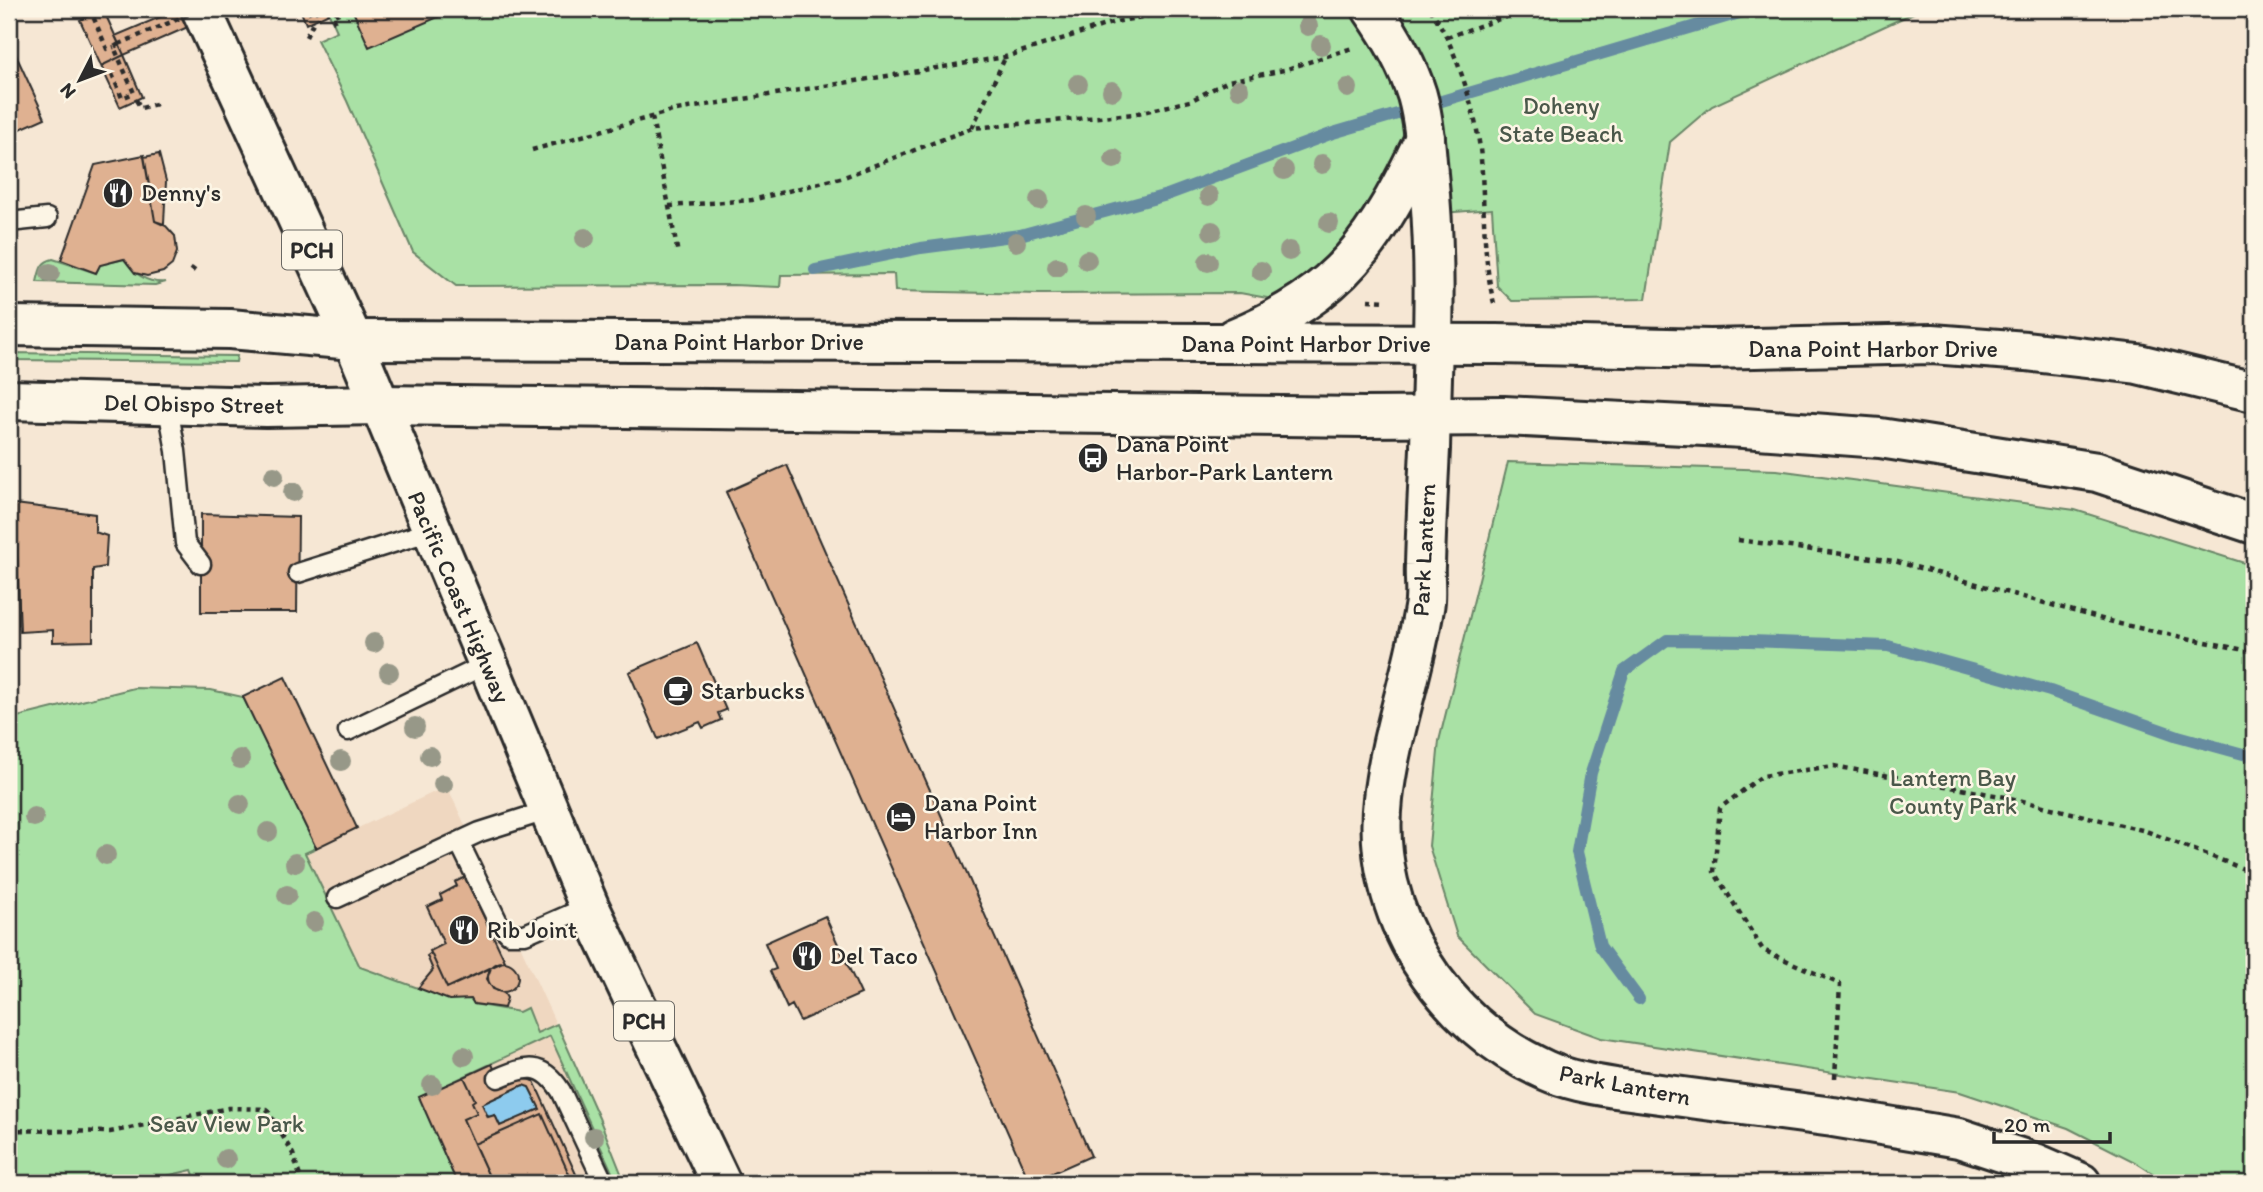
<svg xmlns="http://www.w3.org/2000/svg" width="2263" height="1192" font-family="Itim,sans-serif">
<rect width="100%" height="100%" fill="#f6e7d4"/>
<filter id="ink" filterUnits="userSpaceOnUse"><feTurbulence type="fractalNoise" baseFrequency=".0143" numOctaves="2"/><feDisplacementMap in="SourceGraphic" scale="14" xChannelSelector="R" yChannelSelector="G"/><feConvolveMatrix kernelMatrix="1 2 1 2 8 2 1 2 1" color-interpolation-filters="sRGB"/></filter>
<g filter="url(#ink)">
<path fill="#efd7c0" d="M447,786l152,332 26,65h-168l-38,-86 121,-56 -13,-32 -8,3 -45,-8 -56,-16 -58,-21 -55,-114z"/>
<path fill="#a9e1a5" stroke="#6a8668" stroke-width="2" d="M327,9h1595l-210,97 -42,36 -24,157 -134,2 -15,-15 -5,-77 -125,10 -77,79h-23l-27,-5 -200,1 -145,-3 -1,-17 -113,1 -1,12 -47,-2 -277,1 -43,-34 -66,-151 -30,-61 20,-9z
M53,259l43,14 4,-8 24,-6c10,15 23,25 42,23l-11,3 -118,-3c3,-12 3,-20 16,-23z
M9,353l228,3 -1,6 -227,-2z
M1508,462l269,8 298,40 179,56v617h-86l-33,-21 -67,-34 -108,-36 -359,-54 -66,-24 -78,-78 -28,-90 10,-105z
M134,688l77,2 32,7 73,151 -11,5 55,114 58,21 53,11 3,5 45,8 8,-4 10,25 20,-9 42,94 26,65h-8l-67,-147 -130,61 37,86h-260l-5,-13 -56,13h-97l-30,-9v-455z"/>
<path fill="#8dcbee" stroke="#668ba0" stroke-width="2" d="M523,1085l6,2 11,22 -40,17 -5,-11 -7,2 -6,-13z"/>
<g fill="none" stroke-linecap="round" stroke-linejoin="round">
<path stroke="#668ba0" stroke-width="12" d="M815,270l106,-22 99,-13 147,-40 166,-62 420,-124
M1639,999l-39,-53 -23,-94 14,-79 33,-102 43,-31 83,1 138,5 162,45 128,45 76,21"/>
</g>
<path fill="#dfb191" stroke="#2b2b2b" stroke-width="2" fill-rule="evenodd" d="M103,9l21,46 -23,11 -21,-46z
M179,9h50l-105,46 -9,-19z
M300,9h27l2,4 -23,11z
M352,9h99l1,2 -83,36z
M9,40l36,78 -36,16z
M124,55l18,42 -22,10 -19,-41z
M159,154l7,27 -2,43 -9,-3 -11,-64z
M144,155l11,66 11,5 9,10 2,16 -5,13 -9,7 -16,4 -12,-3 -11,-14 -24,6 -4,8 -35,-13 34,-95z
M787,465l304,691 -61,27 -304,-691z
M15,504l80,10v18l12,4 -2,31 -12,2v72l-40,1v-12l-33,2z
M201,514l97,3 -1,95h-96z
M697,643l29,67 -8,3 3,7 -18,8 -3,-6 -42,17 -29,-67z
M285,677l72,151 -41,20 -73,-151z
M465,877l40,84 -58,27 -17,-37 14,-7 -17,-37 15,-7 -2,-5 17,-9 -2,-4z
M825,916l36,78 -61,27 -8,-16 -5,3 -17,-37 6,-2 -11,-26z
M431,953l16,35 44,-20 -4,11 6,10 11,4 3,5 -3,10 -30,-4 -3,-5 -22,1 -31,-12 15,-18 -6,-14z
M488 977a15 15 0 1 1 30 0a15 15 0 1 1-30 0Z
M492,1064l10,23 19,-9 13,3 46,102h-7l-31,-69 -68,30 -11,-25 14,-6 -5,-11 3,-2 -11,-23zM523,1085l6,2 11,22 -40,17 -5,-11 -7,2 -6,-13z
M464,1077l11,23 -3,2 5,11 -14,6 29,64h-35l-38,-86z
M542,1114l31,69h-81l-18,-39z"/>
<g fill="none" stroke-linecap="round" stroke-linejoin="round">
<g stroke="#2b2b2b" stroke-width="23">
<path id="service" d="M9,222l38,-4
M167,403l9,48 9,92 16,21
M298,573l133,-42
M348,731l139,-67
M459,842l40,82 10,10h16l64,-28
M337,898l143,-66 69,-22
M498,1078c28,-12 44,-17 63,13l43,92"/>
</g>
<g stroke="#2b2b2b" stroke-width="44">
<path id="tertiary" d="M1372,9c19,27 35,54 45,86 7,25 9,53 11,79 10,91 4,184 2,275 -2,39 -4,77 -5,116 -1,14 2,29 -1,43 -10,64 -34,127 -41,191 -13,115 59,225 162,271 22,10 46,14 70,18l218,29 126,21 76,25 46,20"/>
</g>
<g stroke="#2b2b2b" stroke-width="44">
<path id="secondary" d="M1234,338c109,-45 142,-98 191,-200
M353,340l1144,4 213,5 222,-5 94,7 112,13 116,28
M379,405l985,12 140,-1 240,12 136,10 217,34 157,52"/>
</g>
<g stroke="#2b2b2b" stroke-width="44">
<path id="primary" d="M9,326l221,3 123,11
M9,400l257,7 113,-2"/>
</g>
<g stroke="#2b2b2b" stroke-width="44">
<path id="trunk" d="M201,9l152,331 236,566 132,277"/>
</g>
<path stroke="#2b2b2b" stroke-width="4.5" stroke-dasharray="5 5" stroke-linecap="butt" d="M95,9l-3,5 15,35 7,-2
M308,9l3,5 9,-5
M1430,9c25,34 48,107 51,150 4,48 1,97 13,144
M332,21l7,-3 -4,-9
M306,37l8,-16
M1447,37l82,-28
M112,74l10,24 12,-5 -20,-46 5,-3
M136,100l5,8 15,-4
M652,117l26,137
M972,128l33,-70
M532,150l144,-40 329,-53 110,-35 38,-7
M669,206l83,-6 92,-23 128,-49 162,-14 56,-13 38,-20 56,-11 68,-22
M191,268l8,6
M1368,300l18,1
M1738,540l156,21 226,63 134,28
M1835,1078l5,-94 -77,-34 -49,-78 6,-64 42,-32 72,-10 172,31 140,34 108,42
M9,1130l101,2 119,-24 38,1 26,45 9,29
M219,1183l-1,-6 9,6"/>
<use href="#service" stroke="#fcf5e5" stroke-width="18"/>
<use href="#tertiary" stroke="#fcf5e5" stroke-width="38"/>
<use href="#secondary" stroke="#fcf5e5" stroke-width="38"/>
<use href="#primary" stroke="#fcf5e5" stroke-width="38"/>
<use href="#trunk" stroke="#fcf5e5" stroke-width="38"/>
<path stroke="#2b2b2b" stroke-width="4.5" stroke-dasharray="5 5" stroke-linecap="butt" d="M119,44l83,-35"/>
</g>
<g fill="#979888">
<circle cx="1308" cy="26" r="10"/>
<circle cx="1321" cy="45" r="10"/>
<circle cx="1078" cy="84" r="10"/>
<circle cx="1348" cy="88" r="10"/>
<circle cx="1239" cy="89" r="10"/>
<circle cx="1112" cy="91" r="10"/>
<circle cx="1114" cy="159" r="10"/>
<circle cx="1322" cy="164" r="10"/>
<circle cx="1284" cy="170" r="10"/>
<circle cx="1209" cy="196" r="10"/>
<circle cx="1039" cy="200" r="10"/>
<circle cx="1086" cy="216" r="10"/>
<circle cx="1329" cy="223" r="10"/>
<circle cx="1212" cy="231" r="10"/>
<circle cx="585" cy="238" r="10"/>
<circle cx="1016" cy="242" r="10"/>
<circle cx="1289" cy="251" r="10"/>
<circle cx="1087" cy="260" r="10"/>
<circle cx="1208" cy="262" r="10"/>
<circle cx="1057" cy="267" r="10"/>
<circle cx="1261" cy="271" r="10"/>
<circle cx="50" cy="273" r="10"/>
<circle cx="274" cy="476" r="10"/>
<circle cx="293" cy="492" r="10"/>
<circle cx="374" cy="643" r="10"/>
<circle cx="389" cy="672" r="10"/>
<circle cx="415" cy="727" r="10"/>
<circle cx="430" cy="756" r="10"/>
<circle cx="240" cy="759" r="10"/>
<circle cx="341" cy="761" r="10"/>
<circle cx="443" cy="784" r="10"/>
<circle cx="240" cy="804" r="10"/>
<circle cx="34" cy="817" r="10"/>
<circle cx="268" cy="832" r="10"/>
<circle cx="106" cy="855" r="10"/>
<circle cx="295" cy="863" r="10"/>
<circle cx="287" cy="895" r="10"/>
<circle cx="314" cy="922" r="10"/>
<circle cx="464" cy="1056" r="10"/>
<circle cx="432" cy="1085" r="10"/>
<circle cx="594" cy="1137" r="10"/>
<circle cx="226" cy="1159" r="10"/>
</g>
</g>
<defs>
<g id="restaurant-disc" transform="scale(1.575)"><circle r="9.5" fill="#2b2b2b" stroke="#fcf5e5"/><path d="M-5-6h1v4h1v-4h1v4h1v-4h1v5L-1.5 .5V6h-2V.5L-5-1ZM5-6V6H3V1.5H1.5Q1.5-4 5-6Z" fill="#fff"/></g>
<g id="bus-disc" transform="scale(1.575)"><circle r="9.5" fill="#2b2b2b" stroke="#fcf5e5"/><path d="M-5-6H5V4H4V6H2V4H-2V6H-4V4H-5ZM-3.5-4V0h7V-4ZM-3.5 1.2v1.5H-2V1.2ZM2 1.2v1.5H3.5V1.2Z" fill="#fff"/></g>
<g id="cafe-disc" transform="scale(1.575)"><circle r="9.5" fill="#2b2b2b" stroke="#fcf5e5"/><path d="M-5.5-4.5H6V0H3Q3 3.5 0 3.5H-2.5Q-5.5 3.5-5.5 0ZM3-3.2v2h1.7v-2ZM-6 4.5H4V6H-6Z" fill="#fff"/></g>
<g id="hotel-disc" transform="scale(1.575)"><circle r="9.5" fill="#2b2b2b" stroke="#fcf5e5"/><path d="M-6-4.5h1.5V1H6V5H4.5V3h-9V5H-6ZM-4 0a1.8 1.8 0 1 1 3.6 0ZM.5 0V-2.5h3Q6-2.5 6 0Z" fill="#fff"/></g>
</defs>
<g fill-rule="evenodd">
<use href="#restaurant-disc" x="118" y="193"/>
<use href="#bus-disc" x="1093" y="458"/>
<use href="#cafe-disc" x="678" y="691"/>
<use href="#hotel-disc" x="901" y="817"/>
<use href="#restaurant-disc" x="464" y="930"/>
<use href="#restaurant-disc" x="807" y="956"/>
</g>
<g text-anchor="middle" stroke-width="5" stroke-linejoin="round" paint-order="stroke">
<g fill="#fcf5e5" stroke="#6a6863" stroke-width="2">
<rect x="282" y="230.5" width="60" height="39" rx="5"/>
<rect x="614" y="1001.5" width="60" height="39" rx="5"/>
</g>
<g font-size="23" font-weight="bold" fill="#2b2b2b">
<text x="312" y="258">PCH</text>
<text x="644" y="1029">PCH</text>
</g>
<g font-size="24" fill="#4a584a" stroke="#fcf5e5">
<text x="1561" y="114">Doheny<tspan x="1561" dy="28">State Beach</tspan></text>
<text x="1953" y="786">Lantern Bay<tspan x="1953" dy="28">County Park</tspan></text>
<text x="227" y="1132">Seav View Park</text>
</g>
<g font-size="24" fill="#2b2b2b" stroke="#fcf5e5" text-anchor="start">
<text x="141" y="201">Denny's</text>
<text x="1116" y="452">Dana Point<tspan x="1116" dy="28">Harbor-Park Lantern</tspan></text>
<text x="701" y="699">Starbucks</text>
<text x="924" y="811">Dana Point<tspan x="924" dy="28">Harbor Inn</tspan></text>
<text x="487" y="938">Rib Joint</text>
<text x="830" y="964">Del Taco</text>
</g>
<g font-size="24" fill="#2b2b2b" stroke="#fcf5e5">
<text x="739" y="350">Dana Point Harbor Drive</text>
<text x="1306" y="352">Dana Point Harbor Drive</text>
<text x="1873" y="357">Dana Point Harbor Drive</text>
<text transform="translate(194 404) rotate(1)" y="8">Del Obispo Street</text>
<text transform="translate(1424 550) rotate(-87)" y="8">Park Lantern</text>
<text transform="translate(459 597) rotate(67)" y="8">Pacific Coast Highway</text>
<text transform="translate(1625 1085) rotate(11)" y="8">Park Lantern</text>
</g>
</g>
<rect width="2263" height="1192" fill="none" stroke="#fcf5e5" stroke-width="35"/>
<rect x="18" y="18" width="2228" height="1157" fill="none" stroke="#2b2b2b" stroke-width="2.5" filter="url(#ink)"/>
<g transform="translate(80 80) rotate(228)" stroke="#fcf5e5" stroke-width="5" paint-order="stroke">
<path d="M0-5L12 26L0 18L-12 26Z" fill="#2b2b2b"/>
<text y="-10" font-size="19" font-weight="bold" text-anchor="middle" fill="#2b2b2b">N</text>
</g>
<path d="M1994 1132v10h116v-10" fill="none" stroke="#2b2b2b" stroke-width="3.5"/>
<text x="2004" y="1132" font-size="21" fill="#2b2b2b" stroke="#fcf5e5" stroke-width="5" paint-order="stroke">20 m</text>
</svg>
